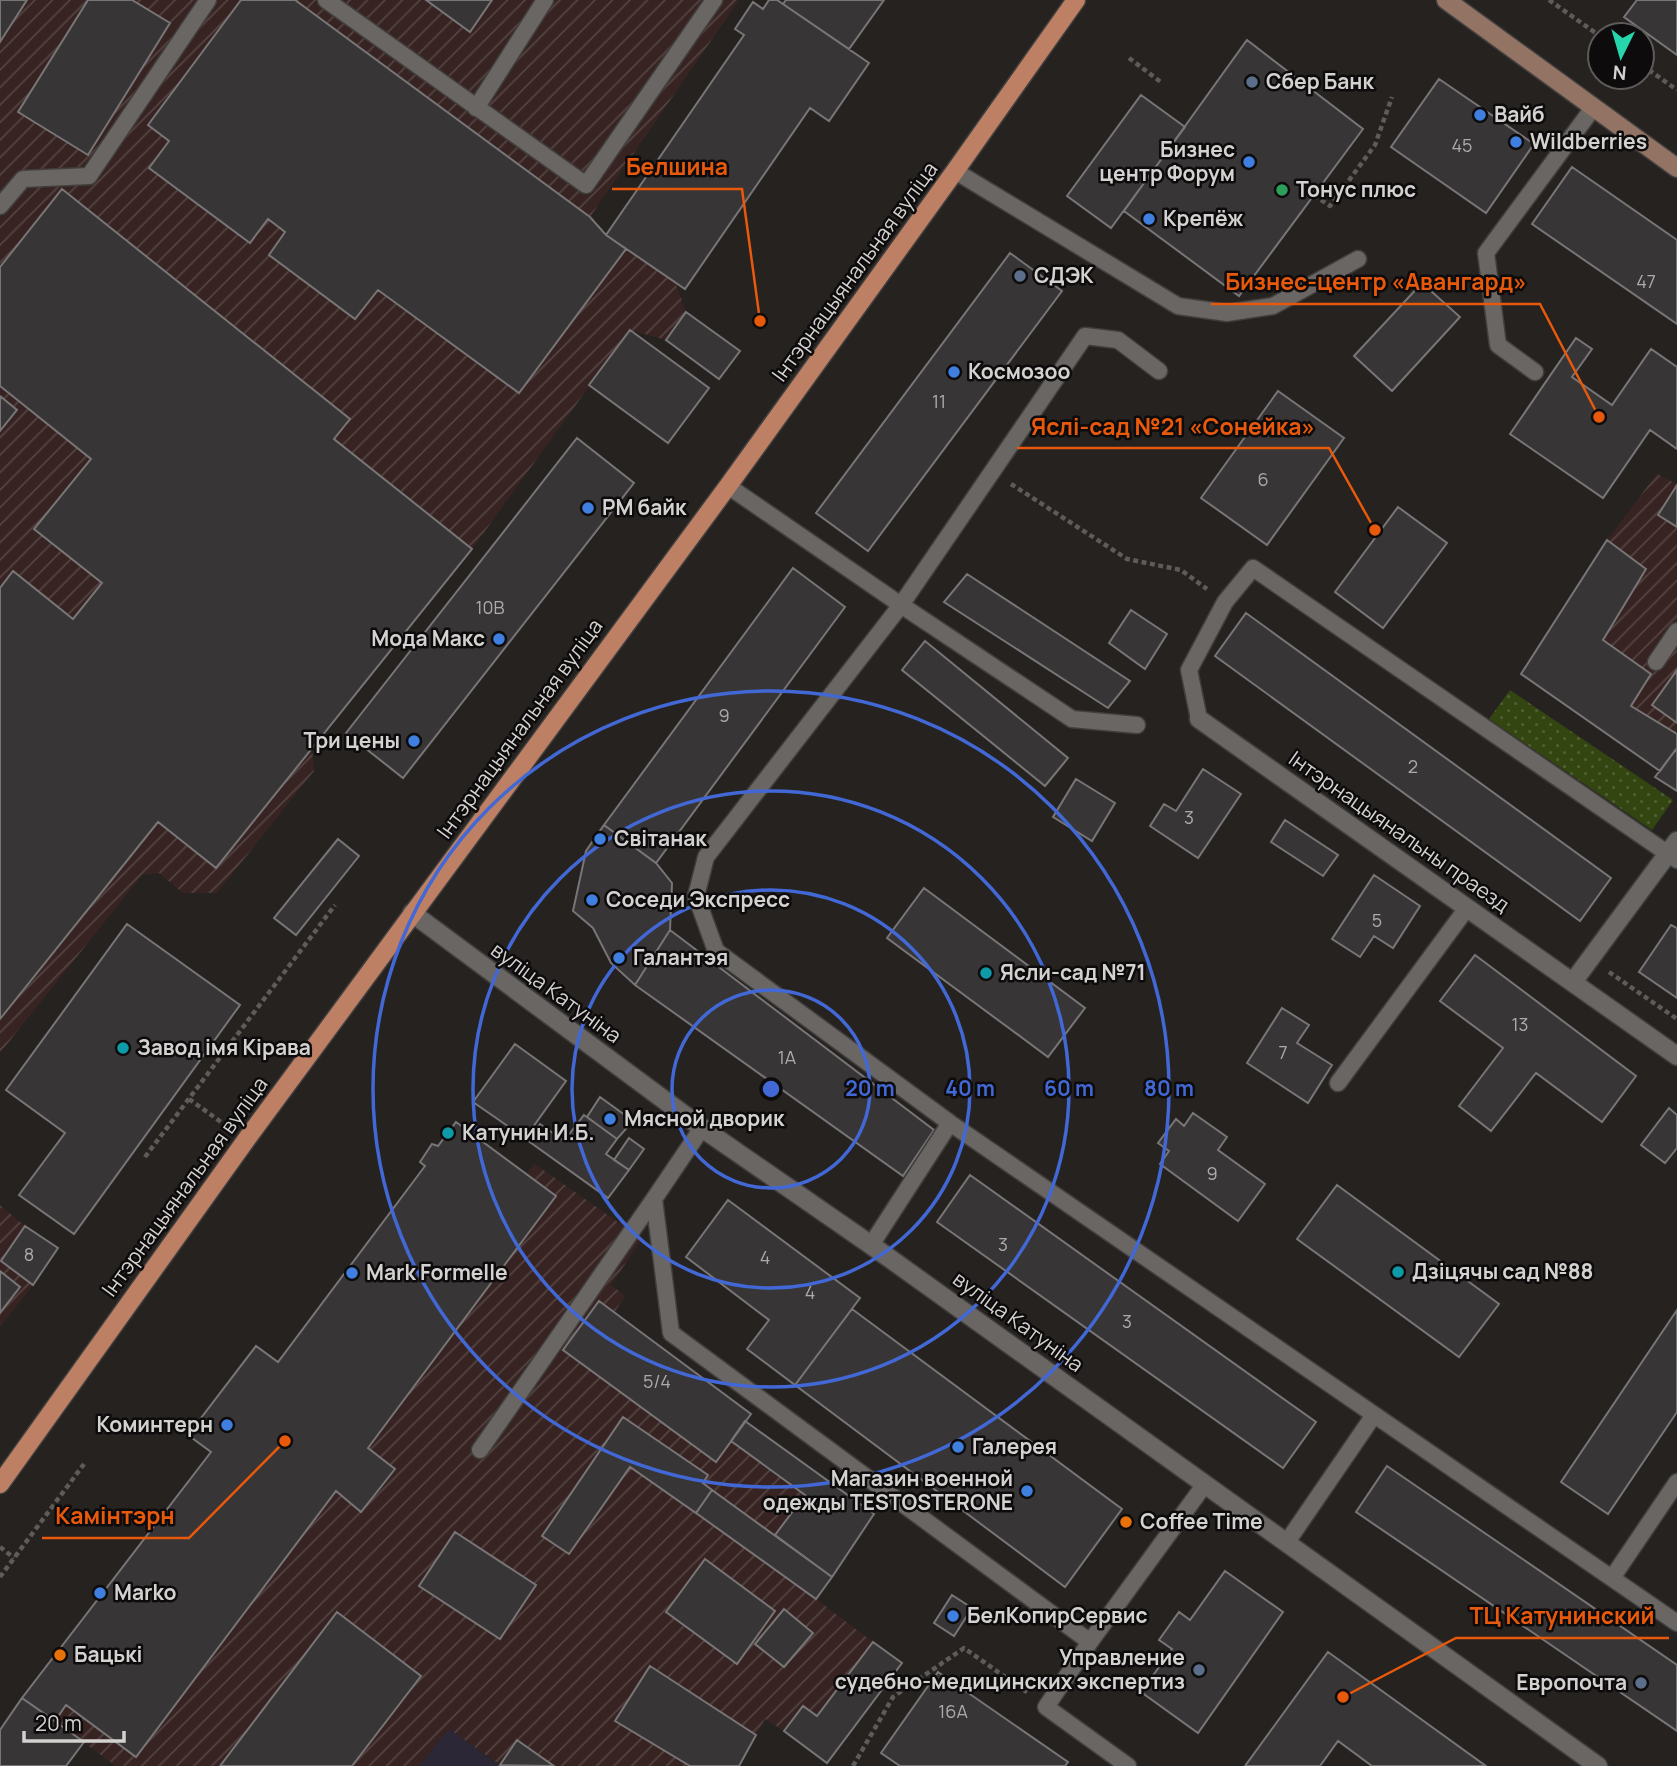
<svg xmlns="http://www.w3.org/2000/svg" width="1677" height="1766" font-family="Manrope,sans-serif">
<defs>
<pattern id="industrial-furrows" width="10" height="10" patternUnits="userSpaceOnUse" patternTransform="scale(1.75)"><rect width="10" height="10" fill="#372422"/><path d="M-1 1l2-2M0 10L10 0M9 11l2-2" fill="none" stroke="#534341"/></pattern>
<pattern id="green-dots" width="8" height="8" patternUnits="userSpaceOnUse" patternTransform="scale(1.75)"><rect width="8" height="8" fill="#334510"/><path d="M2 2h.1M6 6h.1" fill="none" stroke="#505f32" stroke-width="1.8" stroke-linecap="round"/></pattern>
</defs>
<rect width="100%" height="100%" fill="#252220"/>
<path fill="url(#industrial-furrows)" d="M0,0h739l-149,217 16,18 69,47 11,30 -20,28 -36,-10 -158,219 -160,199 2,23 -97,122h-34l-24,-20 -17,2 -142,178z
M1657,474l20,10v264l-17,23 -139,-97 86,-134z
M456,1122l70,52 9,-10 107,75 -31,46 14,11 -11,17 137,101 -5,8 128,92 -58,85 57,43 -56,74 -33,15 -19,-12 -26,47h-238l-52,-37 -30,37h-303l-94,-68 189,-246 214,-285 -5,-5 12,-18 6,2z
M0,1205l25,21 -24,35 32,24 -33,42z"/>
<path fill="#2b2737" d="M449,1729l51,37h-81z"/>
<path fill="url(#green-dots)" d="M1510,690l163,110 -21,30 -163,-111z"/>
<path fill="#383537" stroke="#787577" stroke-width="2" d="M0,0h27l-27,42z
M88,0h44l38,23 -82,132 -70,-43z
M241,0h54l295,217 16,18 20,14 -107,144 -141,-103 -23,29 -86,-64 16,-23 -17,-13 -18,24 -101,-75 20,-27 -21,-16z
M426,0h66l-22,32z
M769,0h8l92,63 -40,58 -19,-13 -125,181 -79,-54 138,-200 -9,-6 18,-27 10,7z
M786,0h98l-35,49 -66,-45z
M1637,0h40v55l-53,-38z
M1247,40l116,89 -124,167 -115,-85z
M1439,79l95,65 -48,69 -95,-66z
M1141,95l44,32 -74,101 -44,-32z
M1572,167l105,73v84l-145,-100z
M62,189l288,230 -16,20 138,110 -256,319 -58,-46 -158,197v-431l13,-17 60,48 29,-36 -68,-54 57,-70 -91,-73v-119z
M1010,253l52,38 -194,260 -52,-38z
M1422,283l38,34 -68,74 -38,-35z
M686,312l54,39 -21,28 -53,-39z
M630,330l79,58 -41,55 -79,-58z
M1576,338l16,11 -20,28 40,28 39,-56 26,18v82l-27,-19 -47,68 -93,-64z
M1278,391l66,47 -77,107 -66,-47z
M0,396l17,14 -17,21z
M577,438l57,45 -231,295 -57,-45z
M1677,485v42l-19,-12z
M1398,507l49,36 -64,85 -48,-36z
M1607,540l39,29 -43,71 48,34 -20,32 46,28v14l-17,23 -139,-97z
M793,568l52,39 -189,256 -52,-38z
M967,574l163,107 -22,27 -164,-106z
M1131,610l36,24 -22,35 -36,-26z
M1246,613l365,265 -31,43 -365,-265z
M925,641l143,117 -23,28 -143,-116z
M1677,670v53l-25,-18z
M1677,748v43l-22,-14z
M1203,769l38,25 -43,64 -48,-32 14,-22 12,7z
M1076,779l39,24 -23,38 -39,-24z
M1285,820l53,35 -15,21 -52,-34z
M604,825l52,38 16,20 -2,47 -35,55 -24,-22 -18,-35 -20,-17 13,-60z
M338,839l21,17 -63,79 -22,-17z
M1374,875l46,31 -27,42 -19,-12 -14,21 -28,-18z
M924,888l161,120 -37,49 -161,-119z
M127,924l113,81 -166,229 -55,-39 46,-62 -59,-43z
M1671,925l6,3v70l-38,-26z
M670,930l264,200 -31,46 -268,-191z
M1475,955l161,121 -34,46 -66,-49 -45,58 -32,-25 44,-58 -63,-47z
M1282,1008l27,17 -12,18 35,22 -24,38 -61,-40z
M515,1044l51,37 -41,57 -52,-36z
M600,1097l33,24 -16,18 -30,-22z
M1669,1108l8,7v33l-12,15 -24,-18z
M1193,1113l34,24 -9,13 47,34 -27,37 -78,-57 9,-13 -11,-8 18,-24 8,7z
M584,1115l33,24 -11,15 23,16 -21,28 -81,-58 13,-16 24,17z
M456,1122l100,74 -188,252 27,21 -34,43 -25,-21 -200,266 -70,-52 -11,16 -33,-23 189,-246 -23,-17 68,-89 22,16 147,-196 -5,-4 12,-18 6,2z
M629,1138l15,11 -15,21 -15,-10z
M970,1175l346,247 -33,46 -346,-246z
M1337,1185l162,119 -40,53 -162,-118z
M728,1200l132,98 -65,87 -48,-36 22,-29 -83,-63z
M25,1226l33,22 -25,37 -32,-24z
M0,1271l20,16 -20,26z
M599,1301l152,113 -35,48 -153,-112z
M852,1309l270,200 -57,78 -270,-202z
M1677,1310v102l-69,102 -47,-32z
M623,1417l85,58 -5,8 9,7 -16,23 -66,-46 -61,87 -27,-18z
M745,1421l129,93 -42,63 -57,-42 30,-40 -74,-54z
M1387,1466l290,199v66l-321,-219z
M712,1490l120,87 -16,22 -120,-86z
M455,1532l81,53 -36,54 -81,-53z
M705,1559l70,52 -38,53 -71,-52z
M1225,1571l58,41 -85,121 -57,-41 31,-43 -13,-9 20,-28 11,8z
M952,1595l20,13 -18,28 -20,-13z
M784,1609l29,24 -29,34 -29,-23z
M337,1612l84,64 -69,90h-132z
M873,1642l29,21 -75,100 -43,-32 19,-25 14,10z
M1328,1652l158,114h-114l-34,-25 -18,25h-75z
M650,1666l106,69 -17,31h-49l-75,-45z
M938,1672l130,90 -3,4h-165l-19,-13z
M22,1698l62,44 -18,24h-66v-36z
M517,1740l37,26 -54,-1z"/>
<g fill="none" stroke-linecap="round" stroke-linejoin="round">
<g stroke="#413f3d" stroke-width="19">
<path id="lane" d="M326,0l260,185 128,-185
M476,108l69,-108
M955,171l223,135 49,7 46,-7 85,-47
M0,206l23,-27 66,-3 119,-176
M1535,372l-37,-27 -12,-92 107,-145
M728,486l173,119 184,-269 33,4 41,31
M1656,662l21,-31
M1199,719l-10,-49 36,-68 28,-34 424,292
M1137,725l-65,-6 -171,-114 -195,252 -10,39 20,55 234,172 727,500
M1338,1083l129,-175
M702,1128l-48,71 17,134 419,309 115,-158
M871,1245l79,-122
M480,1450l174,-251
M1287,1542l87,-127
M1612,1578l65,-96
M1090,1642l-44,65 82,59"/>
</g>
<g stroke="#413f3d" stroke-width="21">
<path id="street" d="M1199,719l478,337
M412,913l290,215 169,117 727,521
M1573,982l104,-141"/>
</g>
<g stroke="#413f3d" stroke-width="21">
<path id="secondary" d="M1446,0l231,168"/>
</g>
<g stroke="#413f3d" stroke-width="21">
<path id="primary" d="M0,1484l246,-344 482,-654 227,-315 121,-171"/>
</g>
<path stroke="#5e5b59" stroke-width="4.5" stroke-dasharray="5 3.5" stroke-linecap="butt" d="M1549,0l51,36
M1129,58l33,25
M1642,65l35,25
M1314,195l16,11 45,-61 17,-48
M1011,484l116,75 54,11 26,19
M1609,972l68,47
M189,1099l39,28
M145,1157l190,-252
M0,1547l14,11
M0,1577l84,-113
M853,1766l40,-69 71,-49 64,45"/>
<use href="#lane" stroke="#6a6664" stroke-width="16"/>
<use href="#street" stroke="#6a6664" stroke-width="18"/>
<use href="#secondary" stroke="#937364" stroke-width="18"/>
<use href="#primary" stroke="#bd8065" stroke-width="18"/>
</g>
<g fill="none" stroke="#4268d6" stroke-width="3.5">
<circle cx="771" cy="1089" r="99"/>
<circle cx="771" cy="1089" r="199"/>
<circle cx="771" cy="1089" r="298"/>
<circle cx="771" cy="1089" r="398"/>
</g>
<g fill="#5c6f8a" stroke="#0d0b0b" stroke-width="2.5">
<circle cx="1252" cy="82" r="7"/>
<circle cx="1020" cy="276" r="7"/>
<circle cx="1199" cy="1670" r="7"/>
<circle cx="1641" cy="1683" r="7"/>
</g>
<g fill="#3f7fe0" stroke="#0d0b0b" stroke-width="2.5">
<circle cx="1480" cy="115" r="7"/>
<circle cx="1516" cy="142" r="7"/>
<circle cx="1249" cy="162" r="7"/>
<circle cx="1149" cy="219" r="7"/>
<circle cx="954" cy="372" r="7"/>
<circle cx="588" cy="508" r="7"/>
<circle cx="499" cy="639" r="7"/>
<circle cx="414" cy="741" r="7"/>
<circle cx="600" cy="839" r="7"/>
<circle cx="592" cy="900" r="7"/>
<circle cx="619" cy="958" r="7"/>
<circle cx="610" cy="1119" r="7"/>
<circle cx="352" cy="1273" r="7"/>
<circle cx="227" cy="1425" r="7"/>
<circle cx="958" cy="1447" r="7"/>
<circle cx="1027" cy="1491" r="7"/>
<circle cx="100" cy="1593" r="7"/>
<circle cx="953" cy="1616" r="7"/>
</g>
<circle fill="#2e9e5b" stroke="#0d0b0b" stroke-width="2.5" cx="1282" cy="190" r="7"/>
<g fill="#0f9aa8" stroke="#0d0b0b" stroke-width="2.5">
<circle cx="986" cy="973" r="7"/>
<circle cx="123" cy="1048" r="7"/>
<circle cx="448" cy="1133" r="7"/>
<circle cx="1398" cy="1272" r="7"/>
</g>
<g fill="#e8710a" stroke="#0d0b0b" stroke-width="2.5">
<circle cx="1126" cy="1522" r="7"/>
<circle cx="60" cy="1655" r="7"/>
</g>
<g text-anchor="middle" stroke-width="5" stroke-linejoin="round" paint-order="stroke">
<g font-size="18" fill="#adabaa">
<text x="1462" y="152">45</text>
<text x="1646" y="288">47</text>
<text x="939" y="408">11</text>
<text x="1263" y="486">6</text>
<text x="490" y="614">10В</text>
<text x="724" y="722">9</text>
<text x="1413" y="773">2</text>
<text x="1189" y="824">3</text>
<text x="1377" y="927">5</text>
<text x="1520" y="1031">13</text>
<text x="1283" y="1059">7</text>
<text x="787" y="1064">1А</text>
<text x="1212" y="1180">9</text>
<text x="1003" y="1251">3</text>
<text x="29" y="1261">8</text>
<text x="765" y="1264">4</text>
<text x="810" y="1299">4</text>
<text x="1127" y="1328">3</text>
<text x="657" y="1388">5/4</text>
<text x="953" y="1718">16А</text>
</g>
<g font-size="21" font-weight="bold" fill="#d4d2d0" stroke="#0d0b0b" text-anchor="start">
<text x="1266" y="89">Сбер Банк</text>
<text x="1494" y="122">Вайб</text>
<text x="1530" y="149">Wildberries</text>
<text x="1235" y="157" text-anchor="end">Бизнес<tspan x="1235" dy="24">центр Форум</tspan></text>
<text x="1296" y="197">Тонус плюс</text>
<text x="1163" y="226">Крепёж</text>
<text x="1034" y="283">СДЭК</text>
<text x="968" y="379">Космозоо</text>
<text x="602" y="515">РМ байк</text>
<text x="485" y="646" text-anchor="end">Мода Макс</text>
<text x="400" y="748" text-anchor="end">Три цены</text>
<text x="614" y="846">Світанак</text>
<text x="606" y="907">Соседи Экспресс</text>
<text x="633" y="965">Галантэя</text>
<text x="1000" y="980">Ясли-сад №71</text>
<text x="137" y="1055">Завод імя Кірава</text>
<text x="624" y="1126">Мясной дворик</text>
<text x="462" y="1140">Катунин И.Б.</text>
<text x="1412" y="1279">Дзіцячы сад №88</text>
<text x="366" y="1280">Mark Formelle</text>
<text x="213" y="1432" text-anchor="end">Коминтерн</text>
<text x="972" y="1454">Галерея</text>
<text x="1013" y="1486" text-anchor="end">Магазин военной<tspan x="1013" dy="24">одежды TESTOSTERONE</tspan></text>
<text x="1140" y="1529">Coffee Time</text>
<text x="114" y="1600">Marko</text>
<text x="967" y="1623">БелКопирСервис</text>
<text x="74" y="1662">Бацькі</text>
<text x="1185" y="1665" text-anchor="end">Управление<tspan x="1185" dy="24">судебно-медицинских экспертиз</tspan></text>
<text x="1627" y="1690" text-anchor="end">Европочта</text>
</g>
<g font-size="21" fill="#d4d2d0" stroke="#0d0b0b">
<text transform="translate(855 272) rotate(-54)" y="7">Інтэрнацыянальная вуліца</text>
<text transform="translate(520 729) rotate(-54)" y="7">Інтэрнацыянальная вуліца</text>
<text transform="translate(1399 832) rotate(35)" y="7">Інтэрнацыянальны праезд</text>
<text transform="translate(556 993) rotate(36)" y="7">вуліца Катуніна</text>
<text transform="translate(185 1187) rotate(-54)" y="7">Інтэрнацыянальная вуліца</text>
<text transform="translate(1018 1322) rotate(36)" y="7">вуліца Катуніна</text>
</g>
</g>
<circle cx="771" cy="1089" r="10" fill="#4268d6" stroke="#0d0b0b" stroke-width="3.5"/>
<g font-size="21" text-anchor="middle" font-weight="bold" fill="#4268d6" stroke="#0d0b0b" stroke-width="5" stroke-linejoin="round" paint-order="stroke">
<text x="870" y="1096">20 m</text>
<text x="970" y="1096">40 m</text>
<text x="1069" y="1096">60 m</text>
<text x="1169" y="1096">80 m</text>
</g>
<path fill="none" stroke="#e8590c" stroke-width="2.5" d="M760 321L742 189H612M1599 417L1540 304H1211M1375 530L1329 448H1017M285 1441L189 1538H42M1343 1697L1456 1638H1669"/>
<g fill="#e8590c" stroke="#0d0b0b" stroke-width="2.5">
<circle cx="760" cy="321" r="7"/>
<circle cx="1599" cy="417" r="7"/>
<circle cx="1375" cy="530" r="7"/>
<circle cx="285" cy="1441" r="7"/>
<circle cx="1343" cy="1697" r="7"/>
</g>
<g font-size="23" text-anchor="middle" font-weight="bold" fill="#e8590c" stroke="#0d0b0b" stroke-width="5" stroke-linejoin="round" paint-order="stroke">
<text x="677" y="175">Белшина</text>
<text x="1376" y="290">Бизнес-центр «Авангард»</text>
<text x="1173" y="435">Яслі-сад №21 «Сонейка»</text>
<text x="115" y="1524">Камінтэрн</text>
<text x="1562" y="1624">ТЦ Катунинский</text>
</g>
<g transform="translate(1621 56) rotate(185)"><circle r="33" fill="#0d0b0b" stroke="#5d5b5a" stroke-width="2"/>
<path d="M0-5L12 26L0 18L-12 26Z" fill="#27d5ad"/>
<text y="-10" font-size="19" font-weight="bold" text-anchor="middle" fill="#d4d2d0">N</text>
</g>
<path d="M24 1731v10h100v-10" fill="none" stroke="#d4d2d0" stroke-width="3.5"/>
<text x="35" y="1731" font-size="21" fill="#d4d2d0" stroke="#0d0b0b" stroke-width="5" paint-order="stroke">20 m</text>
</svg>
